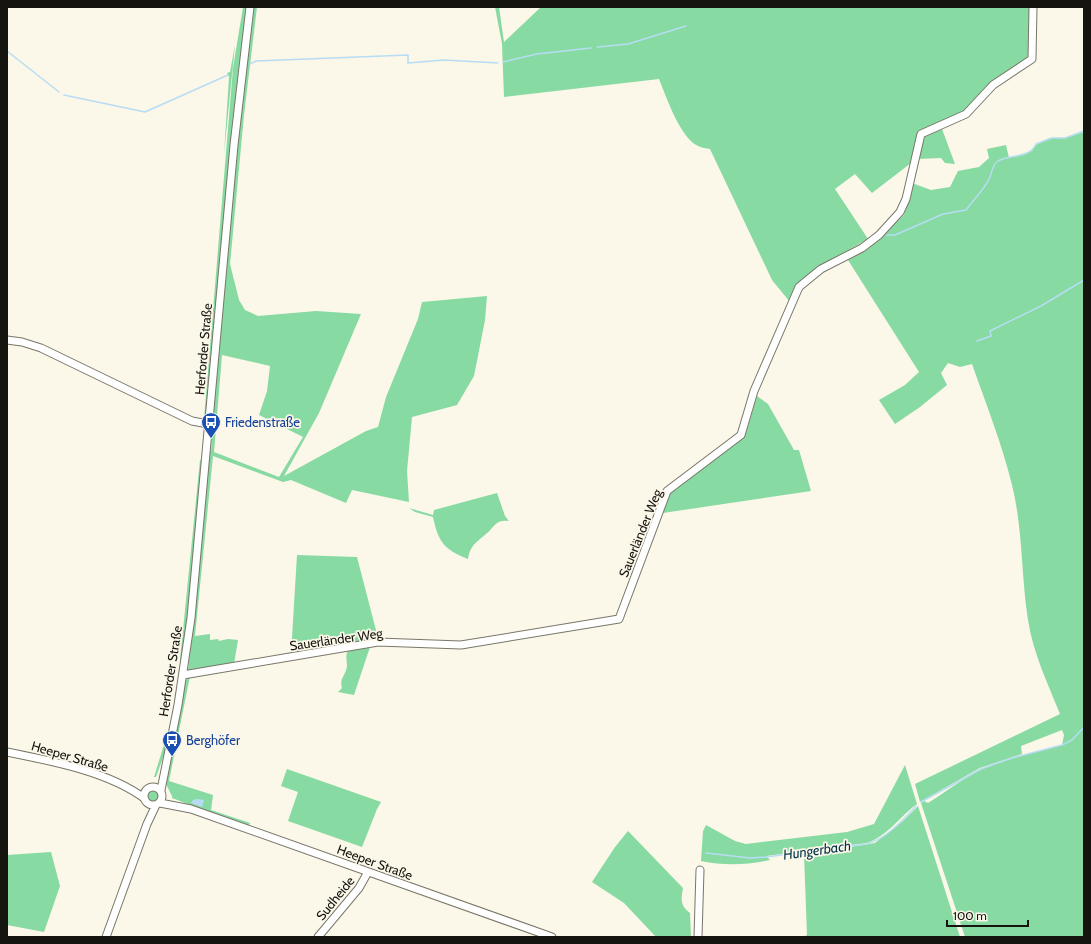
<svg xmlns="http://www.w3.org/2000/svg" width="1091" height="944" font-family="Cabin,sans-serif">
<rect width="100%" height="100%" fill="#fbf7e9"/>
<path fill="#87daa1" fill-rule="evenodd" d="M243,7h4l-12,100 -28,309 -3,3 29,-351z
M252,7h5l-13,108 -14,149 9,36 6,10 13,6 58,-5 45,3 -42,99 -35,63 82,-45 12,-4 8,-30 32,-78 4,-17 65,-6 -2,24 -11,56 -17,29 -45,12 -5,54 2,31 -57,-12 -6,13 -55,-23 -8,2 -70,-26 -18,180 15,-2v6l8,-1 1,2 9,-2 10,1 -4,24 -46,7 21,-221 2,1 1,-14 -2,-1 32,-343zM222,355l48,11 -3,25 -8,24 44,22 -24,40 -65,-25z
M495,7h4l5,35 37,-35h490l-1,51 -67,55 -45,18 -7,32 -39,30 -17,-19 -20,15 33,50 -43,24 -21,16 -14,23 -18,-22 -62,-131c-4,-1 -8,-1 -12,-3 -18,-8 -32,-50 -39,-67l-155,18 -2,-53z
M235,45l-11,109 5,-77 -2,-4 3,-1z
M942,129l13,35 -10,-1 -4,-5 -24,1 7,-22z
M1084,132v805h-119l-44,-134 3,-2 4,2c18,-11 35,-25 54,-34 26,-11 53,-17 80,-24l2,-10 -2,-5 -41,16 1,8 -42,14 -60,34 -5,-18 145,-70c-12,-30 -27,-61 -32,-94 -7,-45 -5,-91 -16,-135 -10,-41 -26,-81 -40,-121l-12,3 -12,-4 -7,10 6,12 -27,22 -25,17 -16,-24 26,-15 14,-13 -71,-112 20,-11 36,-34 8,-32 19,7 19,-3 8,-16 21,-4 10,-9 -2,-9 19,-4 3,13 23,-7 4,-6 13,-7h16z
M757,396l11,8 26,46h5l12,41 -148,22 6,-20 73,-55 4,-5z
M200,460l3,1 -11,118 -11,91 -1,-10z
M497,493l8,23 4,5c-14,-2 -14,6 -23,13 -9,8 -16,11 -18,25 -24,-9 -30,-18 -35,-42l-18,-5 -6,-4 24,7 1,-5z
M297,555l60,2 21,81 -87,16z
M370,647l-16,48 -16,-3 4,-4c-3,-9 4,-13 5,-22 0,-6 -2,-9 1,-16z
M190,676l-21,105 44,14 -2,15 39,13 -2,4 -76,-29v-2l-6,-12 2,-14 5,-18 12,-71z
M170,725l-5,27 -9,25h-2z
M905,765l12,39c-18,13 -28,31 -50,39l-101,13 4,4c-22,5 -46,6 -69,1l2,-30 3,-6 29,16 11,3 101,-12 27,-8z
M287,769l94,33 -4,7 -15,38 -74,-26 10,-29 -17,-6z
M148 796a6 6 0 1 1 12 0a6 6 0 1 1-12 0Z
M918,806l42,131h-157l4,-2 -3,-81 71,-11 28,-22z
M628,831l55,57c-2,12 -3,17 7,25l1,24h-35l-32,-34 -32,-21 23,-35z
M51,852l9,34 -16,46 -37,-7v-70z"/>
<path fill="#b7ddf4" d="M197,799l7,1 -2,7 -11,-4 2,-3z"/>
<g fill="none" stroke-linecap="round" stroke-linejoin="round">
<path stroke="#b7ddf4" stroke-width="1.5" d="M597,47l31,-3 58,-18
M7,51l52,41
M503,62l34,-8 54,-6
M250,64l6,-3 152,-6v8l36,-3 54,3
M64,95l81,17 83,-37
M887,235h8l48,-21 23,-4c7,-10 19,-21 24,-33 2,-5 2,-12 8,-16 13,-7 31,-2 38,-17l16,-6h13l19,-7
M977,341l14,-5 -1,-5 51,-25 43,-26
M921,802l60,-33 31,-11 50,-13 10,-5 12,-13
M706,853l44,5 16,-1 101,-13c20,-6 35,-23 49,-38"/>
<g stroke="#797669" stroke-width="9">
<path id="minor" d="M7,340l15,2 19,6 151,73 16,3
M183,675l195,-33 83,3 158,-26 48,-128 74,-56 13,-44 45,-104 22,-18 41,-21 17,-13 21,-23 6,-13 15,-65 45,-20 27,-29 39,-26 1,-52
M7,752c44,9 100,19 137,46
M144 796a9 9 0 1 1 18 0a9 9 0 1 1-18 0Z
M161,790l17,-85 13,-87 43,-473 16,-138
M160,803l31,6 361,128
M106,937l41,-113 9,-19
M318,937l41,-49 9,-16
M698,937l2,-67"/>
</g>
<use href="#minor" stroke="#fff" stroke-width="7"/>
</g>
<defs>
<g id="bus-pin" transform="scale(1)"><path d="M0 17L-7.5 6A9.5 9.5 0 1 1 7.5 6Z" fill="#1a4fb4" stroke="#fbf7e9"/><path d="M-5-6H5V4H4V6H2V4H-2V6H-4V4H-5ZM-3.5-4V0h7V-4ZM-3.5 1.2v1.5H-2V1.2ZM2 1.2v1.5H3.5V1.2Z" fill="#fff"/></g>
</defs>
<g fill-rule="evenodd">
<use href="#bus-pin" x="211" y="422"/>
<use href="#bus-pin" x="172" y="740"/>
</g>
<g text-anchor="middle" stroke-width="3.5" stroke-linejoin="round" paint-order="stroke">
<g font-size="13" fill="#16140f" stroke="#fbf7e9">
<text transform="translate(203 349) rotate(-85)" y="5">Herforder Straße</text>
<text transform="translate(640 533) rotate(-68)" y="5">Sauerländer Weg</text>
<text transform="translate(336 639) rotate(-8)" y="5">Sauerländer Weg</text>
<text transform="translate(170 671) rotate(-81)" y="5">Herforder Straße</text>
<text transform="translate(70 756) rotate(16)" y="5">Heeper Straße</text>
<text transform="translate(375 862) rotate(20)" y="5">Heeper Straße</text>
<text transform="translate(335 898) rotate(-51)" y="5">Sudheide</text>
</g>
<g font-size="13" fill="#164399" stroke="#fbf7e9" text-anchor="start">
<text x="225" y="427">Friedenstraße</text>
<text x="186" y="745">Berghöfer</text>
</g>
<g font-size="14" font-style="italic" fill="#003249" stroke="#fbf7e9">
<text transform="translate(817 850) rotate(-8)" y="5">Hungerbach</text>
</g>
</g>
<rect width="1091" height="944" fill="none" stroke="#16140f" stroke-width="16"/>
<path d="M947 920v6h81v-6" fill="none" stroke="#16140f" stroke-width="2"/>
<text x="953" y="920" font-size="12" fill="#16140f" stroke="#fbf7e9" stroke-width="3" paint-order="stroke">100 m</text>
</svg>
